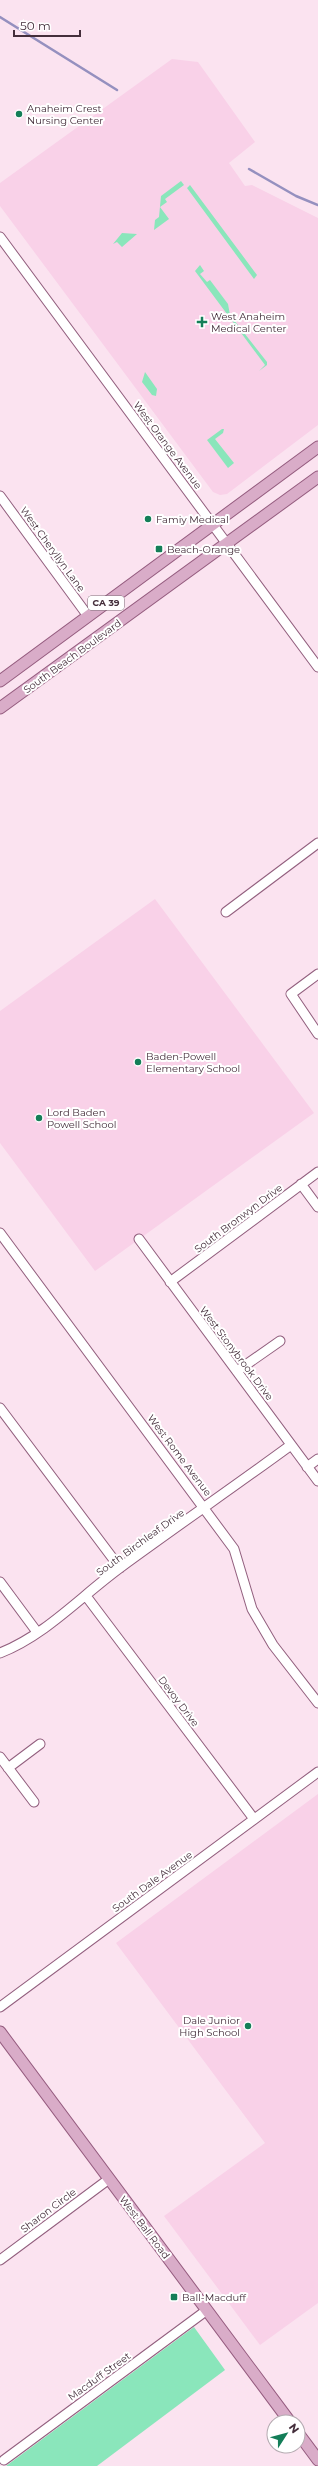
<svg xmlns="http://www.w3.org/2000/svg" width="318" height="2466" font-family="Montserrat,sans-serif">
<rect width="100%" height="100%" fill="#fbe3f0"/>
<path fill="#f9d1e8" d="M172,59l26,3 57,80 -26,21 16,23 7,-1 66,33v207l-91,69 -7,1 -7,-3 -213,-286v-23z
M155,899l159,214 -219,158 -95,-128v-132z
M318,1794v509l-58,42 -96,-129 101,-73 -149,-200z"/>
<path fill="#8ae6bb" d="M181,181l3,4 -19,14 2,3 -7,5 9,12 -15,11 1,-10 4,-3 2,-21z
M190,185l67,90 -3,4 -67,-91z
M122,233l15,1 -15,13 -5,-5 -4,2z
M200,265l4,6 -4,3 7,8 3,-2 18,24 2,11 37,47v3l-8,6 6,-6 -70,-94z
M145,372l12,17 -1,7 -4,-1 -10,-13z
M222,429h2l-1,4 -8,6 19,24 -6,5 -21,-28z
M194,2327l31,43 -128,96h-91z"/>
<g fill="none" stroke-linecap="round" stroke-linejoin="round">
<path stroke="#9590bf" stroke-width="2.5" d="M0,17l117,73
M249,169l47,27 22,9"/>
<g stroke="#925f7e" stroke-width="11">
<path id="minor" d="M0,237l318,430
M0,496l88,120
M226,912l92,-69
M318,974l-27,20 27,40
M301,1184l17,23
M0,1233l234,316 18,60 21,36 45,58
M139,1239l179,242
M170,1282l148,-110
M237,1371l43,-30
M0,1408l120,160
M307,1467l11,-8
M0,1582l37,50
M86,1596l168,223
M0,1653c46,-18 81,-57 121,-86 56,-41 114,-81 170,-122
M0,1757l34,45
M8,1768l32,-24
M0,2007l318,-235
M0,2260l109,-81
M4,2460l203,-150"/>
</g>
<g stroke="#955c7f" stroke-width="13">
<path id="major" d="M0,681l318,-234
M0,708l318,-231
M0,2032l290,390
M298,2433l20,27"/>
</g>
<use href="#minor" stroke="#fff" stroke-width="9"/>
<use href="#major" stroke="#d9acc8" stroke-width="11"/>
</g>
<g fill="#147e58" stroke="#fff" stroke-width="1.5">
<circle cx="19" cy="114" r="4"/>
<path d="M200 316h4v4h4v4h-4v4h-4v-4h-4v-4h4z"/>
<circle cx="148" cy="519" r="4"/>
<rect x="155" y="545" width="8" height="8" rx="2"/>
<circle cx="138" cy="1062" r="4"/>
<circle cx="39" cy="1118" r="4"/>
<circle cx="248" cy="2026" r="4"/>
<rect x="170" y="2293" width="8" height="8" rx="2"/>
</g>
<g text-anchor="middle" stroke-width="4" stroke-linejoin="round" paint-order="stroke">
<rect fill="#fff" stroke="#7c6d76" stroke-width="1" x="88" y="596" width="36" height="14" rx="3"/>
<g font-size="9" font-weight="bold" fill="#442e3b">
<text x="106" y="606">CA 39</text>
</g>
<g font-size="10" fill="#442e3b" stroke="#fff" text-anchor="start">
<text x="27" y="112">Anaheim Crest<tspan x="27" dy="12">Nursing Center</tspan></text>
<text x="211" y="320">West Anaheim<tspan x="211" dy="12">Medical Center</tspan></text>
<text x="156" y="523">Famiy Medical</text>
<text x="167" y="553">Beach-Orange</text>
<text x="146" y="1060">Baden-Powell<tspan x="146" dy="12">Elementary School</tspan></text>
<text x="47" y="1116">Lord Baden<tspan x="47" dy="12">Powell School</tspan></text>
<text x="240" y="2024" text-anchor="end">Dale Junior<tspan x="240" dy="12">High School</tspan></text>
<text x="182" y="2301">Ball-Macduff</text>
</g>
<g font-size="10" fill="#442e3b" stroke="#fff">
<text transform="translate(168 445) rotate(53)" y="4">West Orange Avenue</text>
<text transform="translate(53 549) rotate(54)" y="4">West Cheryllyn Lane</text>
<text transform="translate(72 656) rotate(-36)" y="4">South Beach Boulevard</text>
<text transform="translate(238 1218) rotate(-37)" y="4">South Bronwyn Drive</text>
<text transform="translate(237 1353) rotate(53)" y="4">West Stonybrook Drive</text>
<text transform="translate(180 1455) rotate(53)" y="4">West Rome Avenue</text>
<text transform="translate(140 1542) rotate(-36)" y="4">South Birchleaf Drive</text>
<text transform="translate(179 1701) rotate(53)" y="4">Devoy Drive</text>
<text transform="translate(152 1881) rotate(-36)" y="4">South Dale Avenue</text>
<text transform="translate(48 2210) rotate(-37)" y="4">Sharon Circle</text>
<text transform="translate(145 2227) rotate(53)" y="4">West Ball Road</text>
<text transform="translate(99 2376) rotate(-36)" y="4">Macduff Street</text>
</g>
</g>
<g transform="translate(286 2434) rotate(54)"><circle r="19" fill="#ffffff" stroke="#b4abb1"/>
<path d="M0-3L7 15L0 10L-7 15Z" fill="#147e58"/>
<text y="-6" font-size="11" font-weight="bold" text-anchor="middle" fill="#442e3b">N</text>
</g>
<path d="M14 30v6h66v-6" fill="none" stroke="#442e3b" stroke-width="2"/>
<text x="20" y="30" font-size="12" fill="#442e3b" stroke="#ffffff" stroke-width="3" paint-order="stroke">50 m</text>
</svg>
